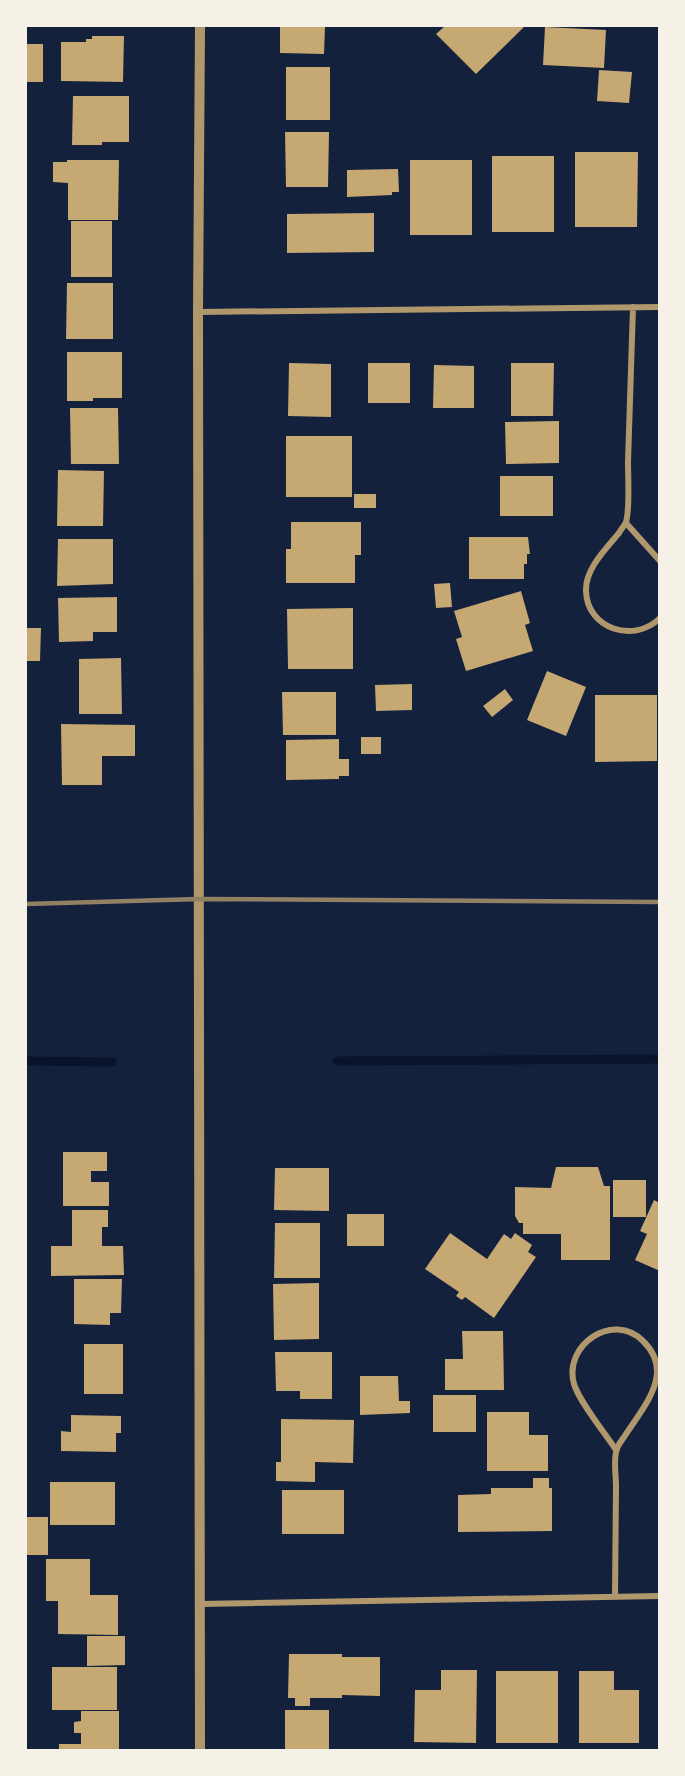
<svg xmlns="http://www.w3.org/2000/svg" width="685" height="1776" font-family="'Nunito Sans',sans-serif">
<rect width="100%" height="100%" fill="#14213d"/>
<g fill="none" stroke-linecap="round" stroke-linejoin="round">
<path stroke="#0b132b" stroke-width="9" d="M26,1061l86,1
M337,1061l323,-2"/>
</g>
<path fill="#c6a872" d="M280,26h45l-1,28 -44,-1z
M445,26h80l-49,48 -40,-40z
M545,27l61,3 -2,38 -61,-3z
M92,36h32l-1,46 -62,-1v-39h25v-3h6z
M26,44h17v38h-17z
M286,67h44v53h-44z
M599,70l33,2 -3,31 -32,-2z
M73,96h56v46h-27v3h-30z
M285,132h44l-1,55h-42z
M575,152h63l-1,75h-62z
M492,156h62v76h-62z
M67,160h52l-1,60h-50v-37l-15,-1v-20h14z
M410,160h62v75h-62z
M398,169l1,23h-7v3l-45,2v-27z
M374,213v39l-87,1v-39z
M71,221h41v56h-41z
M67,283h46v56h-47z
M67,352h55v46h-29v3h-26z
M289,363l42,1v53l-43,-1z
M368,363h42v40h-42z
M511,363h43l-1,53h-42z
M434,365l40,1v42h-41z
M70,408h48l1,56h-48z
M559,421v42l-53,1 -1,-42z
M286,436h66v61h-66z
M58,470l46,1 -1,55h-46z
M500,476h53v40h-53z
M354,494h22v14h-22z
M291,522h70v33h-6v28h-69v-34h5z
M469,537h59l2,17h-3v10h-3v15h-55z
M58,539h55v45l-56,2z
M450,583l2,24 -16,1 -2,-24z
M521,591l9,32 -5,2 8,26 -67,20 -10,-32 6,-2 -8,-26z
M117,597v35h-24v9l-34,1 -1,-44z
M353,608v61h-65l-1,-60z
M26,628h15l-1,33h-14z
M121,658l1,56h-43v-55z
M547,671l39,16 -20,49 -39,-16z
M412,684v26l-36,1 -1,-26z
M505,689l8,11 -21,17 -9,-11z
M282,692h54v43h-53z
M595,695h62v66l-62,1z
M61,724l74,1v31h-33v29h-40z
M361,737h20v17h-20z
M339,739v20h10v17h-10v3l-53,1v-40z
M63,1152h44v19h-16v11h18v24h-46z
M556,1167h42l6,19h6v74h-49v-26h-38v-11h-4l-4,-7v-29l36,1z
M275,1168h54v43l-55,-1z
M613,1180h33v37h-33z
M654,1200l6,3v68l-25,-11 12,-26 -7,-3z
M72,1210h36v17h-6v19h21l1,29 -73,1v-30h21z
M347,1214h37v32h-37z
M275,1223h45v55h-46z
M450,1233l37,26 17,-25 7,5 4,-6 17,12 -4,7 8,5 -42,61 -29,-21 -3,3 -6,-4 3,-4 -34,-23z
M74,1279h48l-1,34h-11v12l-36,-1z
M319,1283v56l-45,1 -1,-56z
M462,1331h41l1,59h-59v-31h18z
M84,1344h39v50h-39z
M275,1352h57v47h-32v-8h-24z
M360,1376h38l1,25h11v12l-50,2z
M433,1395h43v37h-43z
M487,1412h42v23h19v36h-61z
M71,1415l50,1v17h-5v19l-55,-1v-20l10,1z
M281,1419l73,1 -1,43 -38,-1v20l-39,-1v-19h5z
M533,1478h16v10h3v43l-94,1v-37l33,-1v-6h42z
M50,1482h65v43h-65z
M282,1490h62v44h-62z
M26,1517h22v38h-22z
M46,1559h44v36h28v40l-60,-1v-33h-12z
M87,1636h38v29l-38,1z
M289,1654h53v3h38v39l-38,-1v3h-32v8h-15v-8h-7z
M52,1667h65v43h-65z
M441,1670h36l-1,73 -62,-1 1,-52h26z
M496,1671h62v72h-62z
M579,1671h35v19h25v53h-60z
M285,1710h44v40h-44z
M81,1711h38v39h-60v-6h22v-11h-7v-11l7,-1z"/>
<g fill="none" stroke-linecap="round" stroke-linejoin="round">
<path stroke="#b1986c" stroke-width="6" d="M633,307c-2,51 -3,103 -5,155 0,15 2,47 -2,60 -1,3 -5,7 -7,11 -13,16 -34,36 -33,58 1,38 48,53 74,27
M198,312l462,-5
M626,523l34,38
M615,1596c0,-37 1,-73 1,-110 0,-11 -3,-27 1,-37 1,-5 7,-11 9,-15 19,-29 49,-62 17,-93 -30,-30 -80,4 -69,43 6,19 31,49 42,66
M200,1604l460,-8"/>
<path stroke="#b1986c" stroke-width="10" d="M200,26l-2,286 2,1438"/>
<path stroke="#918062" stroke-width="4.5" d="M26,904l173,-5 461,3"/>
</g>
<rect width="685" height="1776" fill="none" stroke="#f6f1e7" stroke-width="54"/>
</svg>
